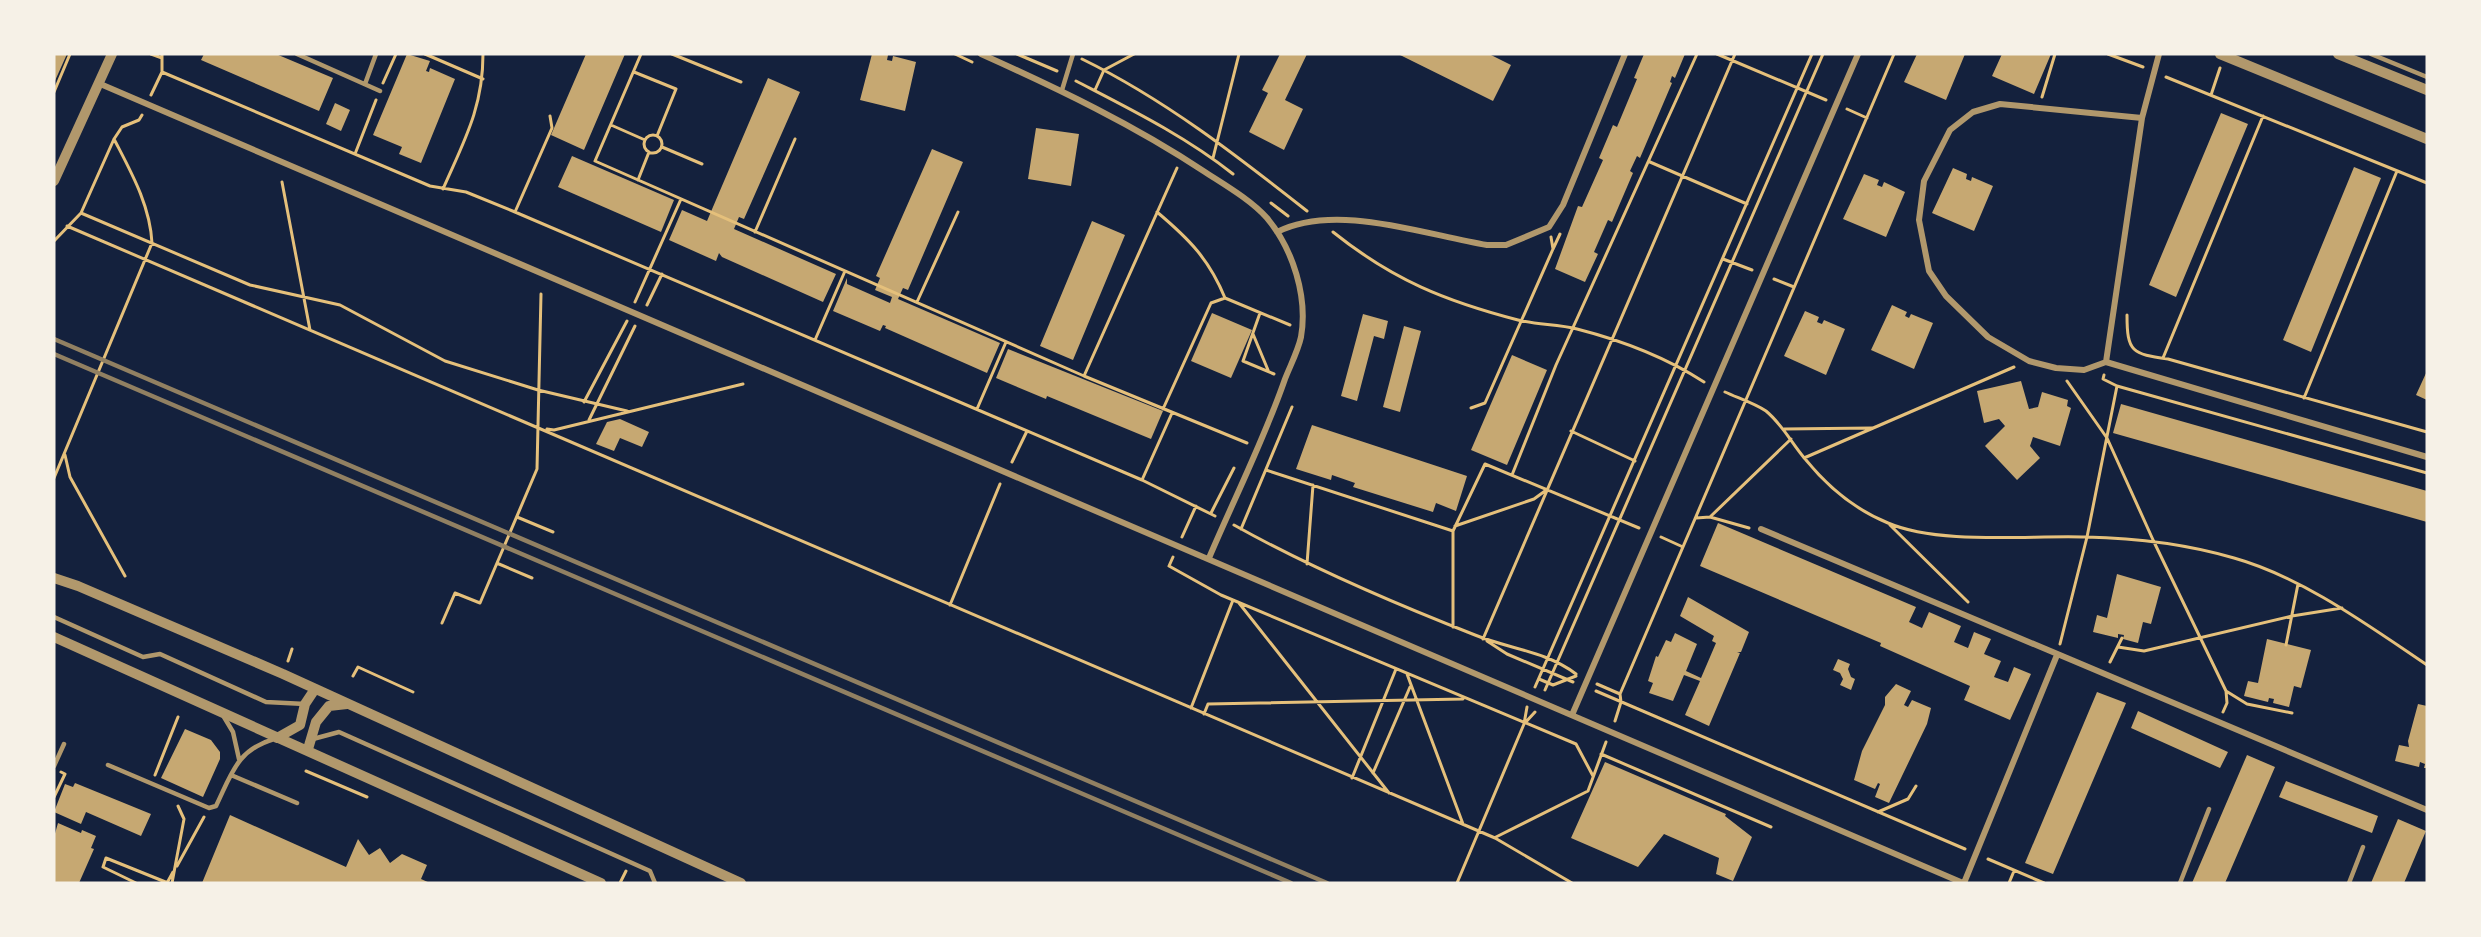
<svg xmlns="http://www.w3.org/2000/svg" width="2481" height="937" font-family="Literata,serif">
<rect width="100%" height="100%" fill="#14213d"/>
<path fill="#c6a872" d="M54,54h13l-13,29z
M204,54h72l57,24 -14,33 -118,-51z
M407,54l23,7 -4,10 3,1 1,-4 25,11 -34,84 -22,-9 3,-7 -29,-12z
M586,54h39l-41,96 -33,-15z
M872,54l16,1 -1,5 5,1 1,-5 23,6 -11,49 -45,-11z
M1280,54h27l-22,46 18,9 -19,41 -35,-18 19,-39 -6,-3z
M1398,54h91l22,11 -18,36z
M1644,54h41l-10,24 -3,-2 -2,6 2,1 -32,75 -3,-2 -7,15 3,2 -21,49 -4,-2 -14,32 4,2 -13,28 -30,-13 23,-63 4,1 21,-47 -4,-2 14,-33 4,2 20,-48 -3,-1z
M1917,54h48l-19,46 -42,-18z
M2002,54h49l-17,40 -42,-18z
M768,78l32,14 -56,127 -5,-2 -5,12 102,45 -13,28 -101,-45 -3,-4 -3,8 -47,-21 13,-30 25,11z
M335,103l15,7 -9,21 -15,-7z
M2221,113l27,11 -72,173 -27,-12z
M1036,128l43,6 -8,52 -43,-7z
M932,149l31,13 -55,128 -5,-2 -5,11 102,44 -13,30 -102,-45 1,-2 -3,-1 -3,6 -47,-20 14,-33v6l43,19 2,-6 -17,-7 5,-12 -4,-2z
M572,156l102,44 -13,32 -103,-45z
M2354,167l27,11 -70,174 -28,-12z
M1953,168l14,6 -1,5 5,2 1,-4 21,9 -19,45 -42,-18z
M1864,174l15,6 -2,5 5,2 2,-5 21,10 -19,45 -43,-18z
M1092,221l33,14 -52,125 -33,-14z
M1892,305l15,7 -2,4 4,2 2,-4 22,9 -19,46 -43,-19z
M1805,311l14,6 -2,5 5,2 2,-4 21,9 -19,46 -42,-19z
M1212,313l40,17 -21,48 -40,-17z
M1363,314l25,7 -4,18 -10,-3 -17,65 -16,-5z
M1404,326l17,5 -21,81 -17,-5z
M1008,349l155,62 -12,28 -104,-43 -1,3 -50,-21z
M1512,355l35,15 -40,95 -36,-15z
M2427,371v29l-11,-5z
M2021,381l8,28 9,-2 4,-15 26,8 -1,6 4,2 -11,38 -27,-9 -3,9 10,12 -23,22 -32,-34 20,-20 -6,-7 -15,4 -7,-32z
M2121,404l306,87v31l-314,-89z
M620,419l29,13 -7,15 -22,-9 -6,13 -18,-7 11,-22z
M1312,425l155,51 -11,35 -20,-8 -3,9 -80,-25 2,-4 -23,-8 -1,5 -35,-11z
M1718,523l198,84 -7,15 13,6 7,-16 32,14 -7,16 14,6 6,-16 17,7 -7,15 17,7 -7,16 14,5 6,-15 17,7 -21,46 -46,-20 6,-14 -90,-40 1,-3 -181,-77z
M2117,574l44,13 -10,37 -8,-2 -5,21 -15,-4 1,-4 -6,-1v4l-25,-6 4,-17 10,3z
M1688,597l61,35 -8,20h-4l3,1 -31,73 -24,-11 15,-34 -16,-6 -11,26 -24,-8 4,-10 -5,-2 8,-25 2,1 8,-17 5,2 4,-9 22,11 -11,27 15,7 15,-35 -4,-2 2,-5 -34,-20z
M2267,639l44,11 -10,38 -7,-2 -5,21 -16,-4 1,-4 -5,-1 -1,4 -24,-6 4,-15 10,2z
M1838,659l12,5 -2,5 3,8 4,2 -4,11 -11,-5 3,-6 -3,-6 -7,-3z
M1896,684l15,7 -7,14 4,2 4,-7 19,8 -4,16 -38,79 -14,-6 5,-13 -2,-1 -3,6 -21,-9 8,-29 23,-46v-8z
M2097,692l29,11 -73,171 -28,-11z
M2418,704l9,2v62h-3l1,-4 -5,-2 -1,5 -24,-6 4,-16 10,2 -1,-6z
M2138,711l90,41 -8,16 -89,-40z
M185,729l26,11 9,12v7l-17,38 -42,-19z
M2247,755l28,12 -50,116h-33z
M1605,762l121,52 -1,2 27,21 -19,44 -17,-7 3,-16 -55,-24 -26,33 -67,-29z
M2286,781l92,35 -6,17 -93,-36z
M75,783l76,31 -10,22 -55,-24 -5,12 -27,-12 11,-28 8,3z
M230,815l116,52 12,-28 11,16 11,-7 10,15 12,-9 25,11 -6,14 9,4h-228z
M2398,819l28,12 -19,45 -3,7h-33z
M58,823l23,10 1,-3 14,6 -5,12 3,1 -15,34h-25v-46z"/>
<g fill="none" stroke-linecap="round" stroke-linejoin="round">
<path stroke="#e5c07b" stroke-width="3" d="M151,54l11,4
M425,54l58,25
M641,54l-46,107 489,215
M672,54l69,28
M955,54l17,8
M1017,54l40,17
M1717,54l109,46
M2108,54l35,13
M1082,59c82,40 154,96 225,152
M162,72l268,114 36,6 49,20 627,268 73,36
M634,72l42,17 -19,47
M2166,77l261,106
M1076,81c54,28 109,55 157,93
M383,83l13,-29
M1095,90l9,-20 30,-16
M54,92l16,-38
M151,95l11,-23v-18
M2211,95l9,-27
M2042,97l13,-43
M1847,109l20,9
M611,125l34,15
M644 144a9 9 0 1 1 18 0a9 9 0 1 1-18 0Z
M662,147l40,17
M355,154l21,-54
M1213,158l26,-104
M1650,162l97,42
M1177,168l-93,208 163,67
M638,180l11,-28
M282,182l28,148
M443,189c21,-48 40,-81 40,-135
M1271,203l17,13
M515,212l37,-84 -2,-12
M1157,212c32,27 52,47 68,86
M81,213l169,72 90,20 105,56 93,29 89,21
M67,226l1428,612 77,45
M755,232l40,-93
M1333,232c60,48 112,69 185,88 19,5 40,4 59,9 43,11 90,29 127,53
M54,241l27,-28 33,-74 8,-12 17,-7 3,-5
M1553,249l7,-15
M1723,259l29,11
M1774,279l20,8
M635,302l46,-103
M917,302l41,-90
M647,305l15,-31
M1260,313l-17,48 31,13
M2127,315c0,37 5,39 41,44l259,73
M1253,334l15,36
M815,340l30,-69
M2163,358l100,-242
M2067,381l40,57 47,104 72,149 1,12 -4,9
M2117,386l310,87
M1725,392c13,6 29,11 41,19 17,14 26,33 40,49 22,27 50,50 82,63 51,22 141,12 198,14 49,1 100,7 148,21 68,19 135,68 193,107
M2304,398l93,-227
M584,402l43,-81
M1471,408l14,-5 68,-154 -2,-12
M977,409l29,-67
M1163,409l48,-106 14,-5 65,27
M589,420l46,-94
M547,429l7,1 189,-46
M1784,429l88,-1
M1571,431l64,30
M65,455l5,22 55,99
M1804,458l210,-91
M1012,462l15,-31
M1266,470l187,61v96
M1512,475l44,-110 141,-311
M54,478l98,-235c-2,-38 -21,-71 -38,-104
M1142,480l30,-67
M1211,513l23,-45
M517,517l36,15
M1710,517l81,-78
M1696,518l14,-1 39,11
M1234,525c77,43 159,78 241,110 34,14 71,16 101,39
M1890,525l78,77
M1455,526l79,-27 11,-8
M1241,529l51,-122
M1453,531l32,-67 154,64
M1182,537l14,-31
M1661,537l22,10
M1173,557l-4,9 52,29 355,149 17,32
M499,564l33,14
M1307,564l6,-79
M1239,603l150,190
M950,605l50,-121
M442,623l13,-30 25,10 57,-134 4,-175
M1483,639l252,-585
M1487,641l20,13 66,28
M2060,644l27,-107 30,-151 -14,-7 1,-4
M2286,645l12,-61
M2118,647l26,4 148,-35 50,-8
M288,661l4,-12
M2110,662l12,-24
M1407,674l56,150
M353,676l5,-9 55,25
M1539,679l14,6 23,-9
M1597,684l23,10
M1535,687l277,-633
M1545,690l278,-636
M1596,691l369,158
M2226,691l21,13 45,9
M1191,708l42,-108
M1204,714l4,-10 255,-5
M1615,721l6,-19 -1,-8 274,-640
M1524,724l11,-12
M1601,754l170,73
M306,771l61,26
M1373,773l37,-86
M155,775l23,-58
M1352,778l44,-109
M54,797l11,-23 -4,-2
M1878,812l30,-13 8,-13
M1496,837l92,-46 18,-49
M1988,859l56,24
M177,866l27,-49
M136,883l-33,-16 3,-9 62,25
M167,883l6,-11
M172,883l12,-64 -6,-13
M620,883l6,-12
M1457,883l67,-159 3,-17
M2009,883l5,-12"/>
<path stroke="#b1986c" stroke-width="4.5" d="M297,54l83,37
M2371,54l56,23
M365,84l11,-30
M1062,90l11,-36
M54,617l89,40 17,-3 106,48 39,2
M224,717l9,15 6,27
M313,739l26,-7 311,139 5,12
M108,765l101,43 7,-2c16,-33 21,-56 58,-67
M54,766l10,-22
M231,775l66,28
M2180,883l29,-74
M2349,883l14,-36"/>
<path stroke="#b1986c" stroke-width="6" d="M981,54c78,35 153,71 224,118 20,13 46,28 62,46 26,31 41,79 34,119 -3,14 -11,29 -16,42 -21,61 -51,120 -76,179
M98,83l1865,800
M1277,232c59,-30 148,3 210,13h19l43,-18 14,-22 62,-151
M2106,362l-22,8 -28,-2 -27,-7 -41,-24 -42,-41 -17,-25 -10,-51 5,-39 26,-51 23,-18 27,-8 142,14
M2106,362l321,95
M2106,362l36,-244 17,-64
M1761,529l666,281
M1572,715l286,-661
M1964,883l93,-228"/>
<path stroke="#b1986c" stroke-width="10" d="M2220,54l207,85
M2338,54l89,36
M54,181l58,-127
M54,578l24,8 205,88 458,209
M54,637l547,246
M277,738l23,-13 5,-21 10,-15
M308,749l8,-27 13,-16 18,-2"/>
<path stroke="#918062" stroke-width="4.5" d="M54,339l1273,544
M54,354l1237,529"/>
</g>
<rect width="2481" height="937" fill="none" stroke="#f6f1e7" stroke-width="111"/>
</svg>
